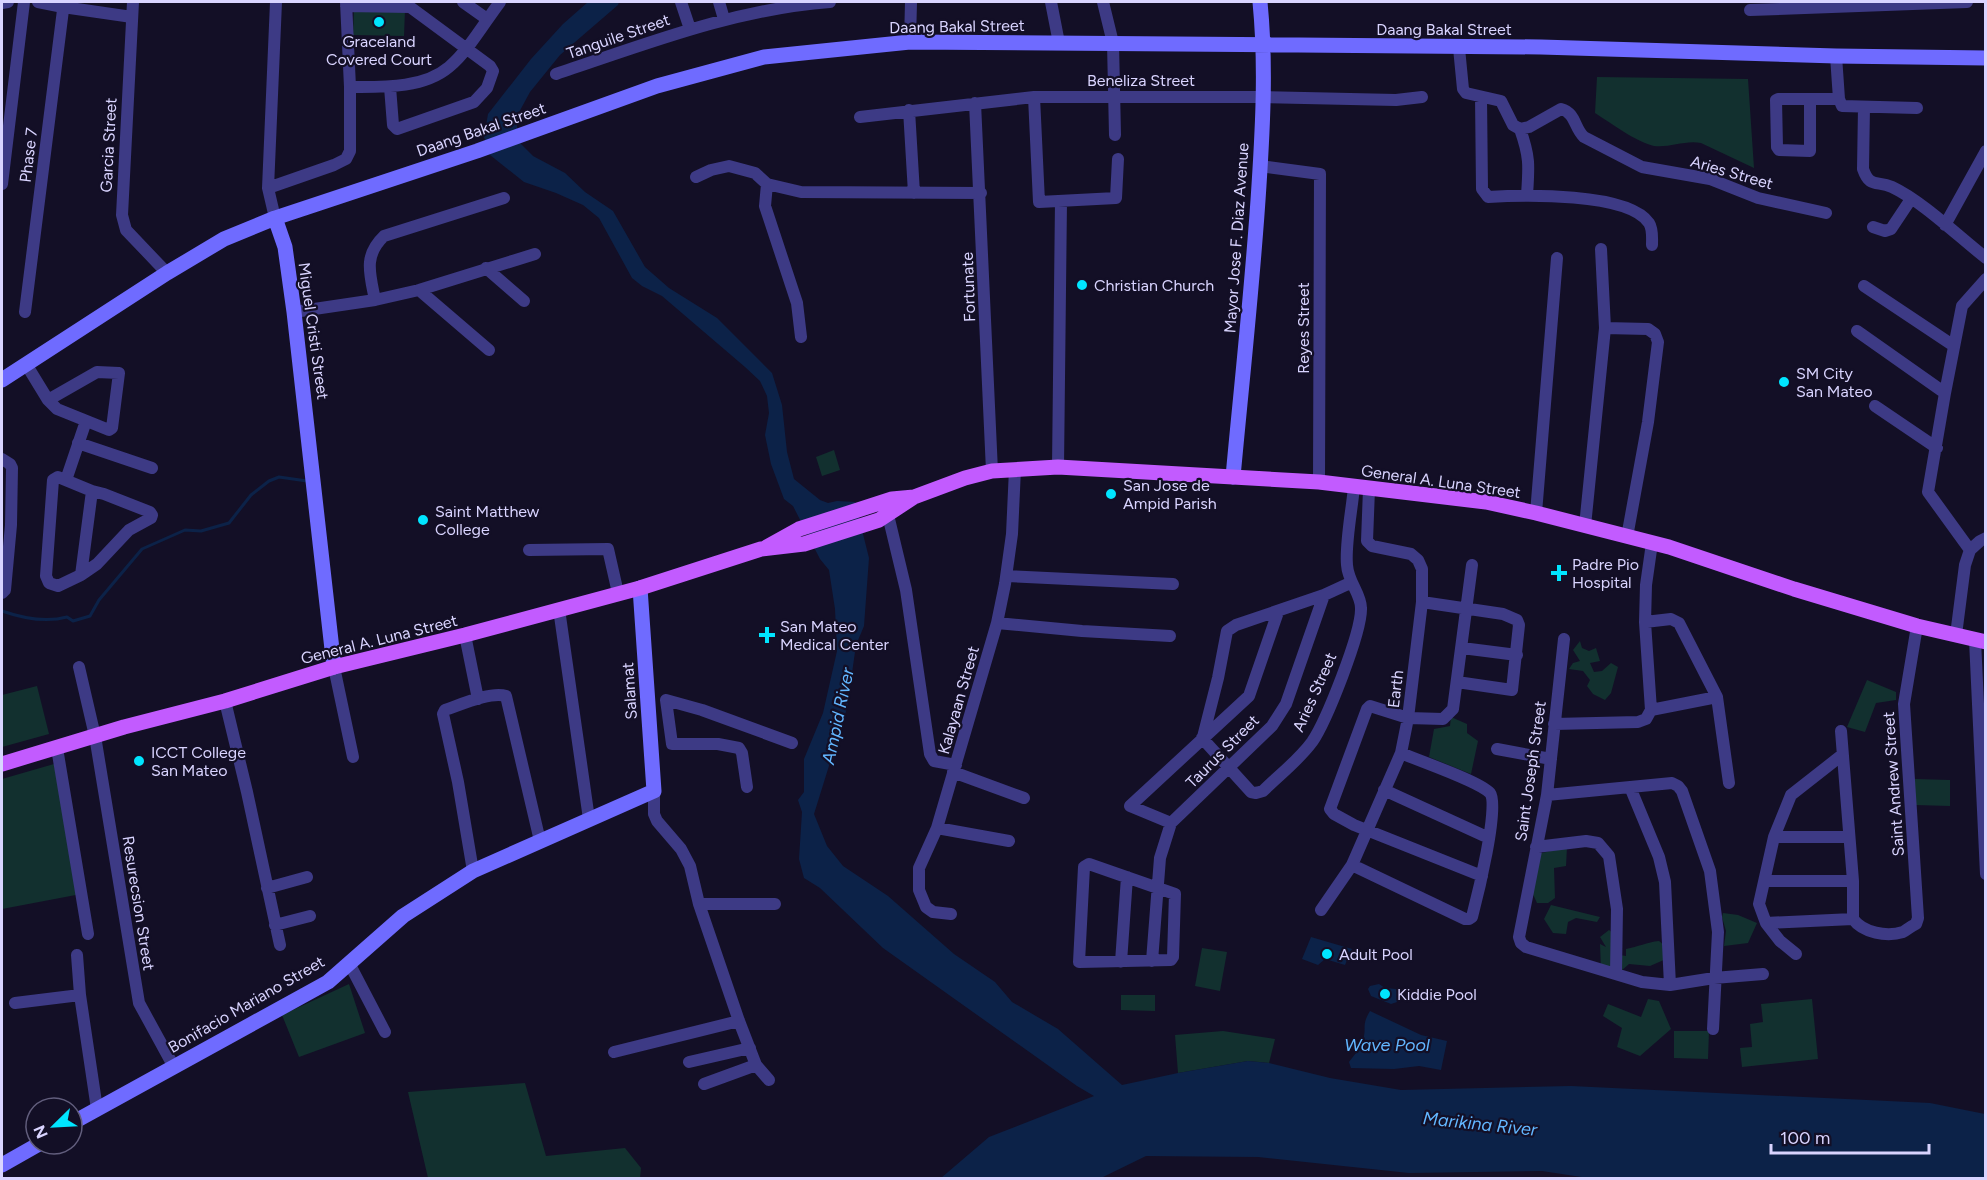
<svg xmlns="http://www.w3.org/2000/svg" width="1987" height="1180" font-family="Figtree,sans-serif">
<rect width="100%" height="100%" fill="#130f26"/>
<path fill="#12302f" d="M354,8l51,2 -1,26 -51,-1z
M1597,77l151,2 6,89 -53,-25c-16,-3 -32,5 -47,3 -18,-4 -43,-23 -59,-33z
M834,450l6,20 -18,6 -6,-19z
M1580,641l2,7 7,3 7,-3 4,13 -10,2 4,9 8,-1 9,-8 7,4 -7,26 -6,7 -12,-6 -6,-8 3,-6 -7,-9 -14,-2 4,-6 7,-2 -7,-11z
M1867,680l29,12v8l-20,3 -11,29 -18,-5z
M37,686l12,48 -47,13v-52z
M1451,717l16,7v9l11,8 -7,33 -42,-17 5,-28 16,-3z
M54,764l27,130 -79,15v-130z
M1915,779l35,1v26l-35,-1z
M1567,847l-1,19 -12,2 1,30 -7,5h-11l-6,-13 7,-36z
M1551,905l49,12 -3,5 -21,-4 -8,4 -2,12 -13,-1 -9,-14z
M1723,913l15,2 19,8 -9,20 -24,3 2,-15 -4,-14z
M1609,930l9,7 2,18 6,1v-7c12,-2 21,-7 33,-8l10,8 -3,10 -16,7 -21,-2 -15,13h-9l-4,-7 -1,-26 6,3 -6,-10z
M1202,948l25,4 -7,39 -25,-5z
M349,984l16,49 -66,24 -17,-42z
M1155,995v16l-34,-1v-15z
M1648,999l11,2 12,28 -31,27 -23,-9 5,-19 -19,-12 5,-12 33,13z
M1812,999l6,60 -76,8 -2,-19 12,-1 -2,-23 13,-2 -2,-18z
M1223,1031l52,8 -6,24 -21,-2 -70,12 -3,-38z
M1674,1031h35l-1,28 -34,-1z
M525,1083l21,73 79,-8 16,20 -1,10h-212l-20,-86z"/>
<path fill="#0c2248" d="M588,2h31l-1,3 -58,50 -30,37 -13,24v24l16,16 32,17 20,19 28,19 32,56 24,21 48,30 55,55 10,32 5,47 7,27 26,21 8,3 9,-2 18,1 14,56 -5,68 -8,19 -9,63 -33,106 13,32 16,20 45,30 66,58 41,28 17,20 46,27 64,56 56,-12 70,-12 21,2 61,15 71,12 170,-4 359,17 55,11v64h-397l-46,-7 -133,2 -151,-16 -112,-1 -45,22h-160l48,-41 105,-41 -17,-10 -194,-138 -63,-60 -16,-10 -5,-19 3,-47 -4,-12 6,-8v-33l19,-46 14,-62 -2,-42 -6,-39 -9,-11 -27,-53 -9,-7 -13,-35 -6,-29 4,-22 -2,-17 -7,-15 -15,-14 -83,-71 -20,-10 -10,-8 -33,-60 -16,-13 -27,-12 -32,-11 -34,-27 -6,-18 4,-23 43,-55 32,-35z
M1311,937l41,12 -7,16 -20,-6 -7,6 -16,-6z
M1379,984l6,4 11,1 4,9 -3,4 -6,2 -20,-8 -3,-7 2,-3z
M1370,1011l51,24 26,6 -6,29 -22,-4 -25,3 -43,-1 -2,-6c5,-7 11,-12 14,-22 4,-13 -2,-14 7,-29z"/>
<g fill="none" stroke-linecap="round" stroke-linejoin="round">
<path stroke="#0c2248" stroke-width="3" d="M2,611c20,7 43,12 65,6l6,4 17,-5 9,-16 43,-51 43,-19 16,1 28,-8 22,-28 18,-14 10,-4 28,4"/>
<path stroke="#3d3a85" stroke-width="12" d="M38,2l25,5 69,10
M133,2l-11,213 4,15 41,43
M463,2l24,17
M681,2l9,27
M719,2l5,17
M1051,2l8,41
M1103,2l10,41 2,92
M2,3l6,-1
M346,6l64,1 80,59 3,5 -6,17 -13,14 -77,27 -4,-4 -3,-38
M1750,10l217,-8
M910,42l1,-40
M1459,48l4,41 3,4 35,8 12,24 7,4 9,-2 32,-18c15,4 13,19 23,28l58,30 68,12 48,19 68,15
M1836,56l3,43 3,7 75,2
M556,74c90,-30 179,-65 274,-72
M350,87c31,0 73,2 99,-20 20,-17 35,-44 51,-65
M1034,97l5,105 77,-4 2,-39
M1481,97l1,92 6,8c35,-2 140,-5 161,26 4,6 3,15 3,22
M1810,99v52l-31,-1 -2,-3 -1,-47 2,-1h61
M975,103l17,368
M1864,107l-1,62c7,20 14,11 29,18 30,14 67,50 94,71
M909,110l5,83
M860,117l174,-20h230l132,3 26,-3
M1520,129c10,28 9,37 7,66
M1260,166l60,8 -1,308
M696,177l15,-7 18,-4 26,7 12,11 34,8 180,1
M2,184l22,-182
M767,184l-2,22 32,97 4,34
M268,188l66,-23 12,-6 4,-8v-64l-4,-85
M275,218l-7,-30 8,-186
M1945,225l41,-74
M1873,227l12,4 6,-2 20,-30
M486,268l38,33
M1864,286l90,60
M419,290l70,60
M375,300c-5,-26 -12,-44 9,-64l120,-38
M25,312l39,-310
M294,312l81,-12 44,-10 116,-36
M1605,328l43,1 7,5 3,8 -10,80 -21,115
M1857,331l88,62
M26,364l22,36 9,9 52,21 3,-2 7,-55 -22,-1 -49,28
M1875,406l62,42
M78,443l74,25
M2,459l8,5 2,4 -1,57 -6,65 -3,3
M1058,467l3,-266
M58,477l34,14 -11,84 -23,11 -9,-3 -3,-7 7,-96z
M66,480l20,-59
M1536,513l21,-255
M888,515l18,75 24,164 4,7 22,4
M1585,526l20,-198 -4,-79
M529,550l79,-1 10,44
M1970,550l-42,-58 17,-99 17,-87 24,-27
M1970,550l10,-9 6,-3
M1472,565l-19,144 -10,10 -35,-1 -38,-12 -3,3 -37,100 4,5 20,11 128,51
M81,575l16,-11 32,-34 22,-12 1,-3 -2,-3 -46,-18 -12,-3
M1007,576l166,8
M1422,602l81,12 14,6 2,5 -7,65 -55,-8
M559,609l30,210
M1645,622l26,-3 8,4 38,74 12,86
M997,623l85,8 88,5
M465,635l13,64
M1956,635l9,-70 5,-15
M1564,639l-17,156 -28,142 2,6 5,4 116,35 28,3 44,-7 49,-4
M1975,640l11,234
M1462,648l55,7
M79,667l16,69 44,267 35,64
M334,667l19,90
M225,701l22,91 33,153
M1651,710l-6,-88 1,-37 6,-42
M1651,710l66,-13
M1554,724l84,-2 8,-3 5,-9
M1841,731l12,150v38c10,14 34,18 50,13 4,-2 8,-6 13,-8l2,-6 -14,-214 13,-78
M1203,737l15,-59 9,-47 9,-6 88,-30 26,-12
M1202,738l49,54 5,1 7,-2c16,-16 35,-30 49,-49 14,-20 50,-110 49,-134 0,-14 -13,-26 -14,-43 -2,-21 5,-56 7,-78
M57,748l31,186
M1497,749l54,10
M1842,755l-51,40 -17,42 -15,67 7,19 87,-4
M953,772l71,26
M747,787l-5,-34 -3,-5 -21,-4h-46l-6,-44 36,10 90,33
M1630,787l29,70 6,25 5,103
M1384,790l105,48
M654,791v23l3,7 24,28 9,17 9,38 40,117 17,44 13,15
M1547,795l125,-12 6,3 4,5 28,80 8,61 -5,97
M1171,823l-41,-17 119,-110 29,-84
M1171,823l101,-97 14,-22 38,-109
M937,828l72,13
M1774,837h75
M1536,847l50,-6 12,2 11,13 8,53 -1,64
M1089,864l86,30 -2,63 -2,3 -92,2 5,-95z
M1352,865l113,54h4l3,-2c5,-19 28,-112 18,-124 -11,-12 -71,-32 -89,-40
M473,871l-15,-89 -15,-68 2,-4c15,-5 46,-19 61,-14l34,145
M1765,881h88
M267,888l40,-11
M699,904h76
M1321,910l31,-45 49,-112 7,-35 14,-116v-33l-4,-9 -7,-6 -39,-8 -5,-5 2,-52
M951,914l-18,-2 -7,-5 -7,-17v-22l18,-40 60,-205 8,-39 7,-50 3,-65
M1766,923l14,18 16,13
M275,925l35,-9
M77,955l3,40 17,114
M1152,961l8,-103 11,-35
M1121,962l6,-85
M349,963l36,69
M15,1003l65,-8
M614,1052l125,-31
M689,1062l61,-14
M704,1084l52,-19"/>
<path stroke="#6f6bff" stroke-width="15" d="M275,218l10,29 9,65 40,355
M2,380l165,-107 57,-34 51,-21 202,-67 180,-65 107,-29 146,-15 631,5 295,9 150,2
M1233,477c9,-98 20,-195 26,-292 4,-62 7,-122 1,-183
M72,1123l256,-141 75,-66 70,-45 181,-80 -14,-203
M2,1165l37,-21"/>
<path stroke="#c25bff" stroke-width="15" d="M765,548l34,-19 93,-30 22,-2
M2,764l122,-37 101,-26 109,-34 131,-32 175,-47 121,-39 43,-5 75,-24 35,-23 51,-19 27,-7 66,-4 261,15 167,20 50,11 133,34 125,42 123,37 69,16"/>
</g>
<g fill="#00e5ff" stroke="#130f26" stroke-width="2">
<circle cx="379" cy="22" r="6"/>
<circle cx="1082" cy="285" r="6"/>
<circle cx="1784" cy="382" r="6"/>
<circle cx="1111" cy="494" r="6"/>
<circle cx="423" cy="520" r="6"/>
<path d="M1556 564h6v6h6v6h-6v6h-6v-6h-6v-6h6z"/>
<path d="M764 626h6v6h6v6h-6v6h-6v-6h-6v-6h6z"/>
<circle cx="139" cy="761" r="6"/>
<circle cx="1327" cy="954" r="6"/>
<circle cx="1385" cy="994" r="6"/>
</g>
<g text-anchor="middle" stroke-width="4.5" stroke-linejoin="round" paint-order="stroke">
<g font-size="16" fill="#d9d4ff" stroke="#130f26">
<text transform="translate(957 26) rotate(-1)" y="6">Daang Bakal Street</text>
<text x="1444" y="35">Daang Bakal Street</text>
<text transform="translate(618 36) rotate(-19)" y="6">Tanguile Street</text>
<text x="1141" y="86">Beneliza Street</text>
<text transform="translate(481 129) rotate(-19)" y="6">Daang Bakal Street</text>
<text transform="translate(108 145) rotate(-87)" y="6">Garcia Street</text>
<text transform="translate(28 155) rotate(-83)" y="6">Phase 7</text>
<text transform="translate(1732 172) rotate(16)" y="6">Aries Street</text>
<text transform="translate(1236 238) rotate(-86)" y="6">Mayor Jose F. Diaz Avenue</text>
<text transform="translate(968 287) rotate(-92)" y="6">Fortunate</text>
<text transform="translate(1303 328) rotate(-90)" y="6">Reyes Street</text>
<text transform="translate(314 331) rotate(82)" y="6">Miguel Cristi Street</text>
<text transform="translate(1441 481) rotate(8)" y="6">General A. Luna Street</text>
<text transform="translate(379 639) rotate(-14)" y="6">General A. Luna Street</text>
<text transform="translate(1395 689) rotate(-83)" y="6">Earth</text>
<text transform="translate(629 691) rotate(-94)" y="6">Salamat</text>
<text transform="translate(1314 692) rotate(-66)" y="6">Aries Street</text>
<text transform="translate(958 700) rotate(-74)" y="6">Kalayaan Street</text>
<text transform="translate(1222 751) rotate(-45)" y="6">Taurus Street</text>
<text transform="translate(1530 771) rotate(-82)" y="6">Saint Joseph Street</text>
<text transform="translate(1893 784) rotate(-94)" y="6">Saint Andrew Street</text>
<text transform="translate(139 903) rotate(81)" y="6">Resurecsion Street</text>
<text transform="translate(246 1004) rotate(-30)" y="6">Bonifacio Mariano Street</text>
</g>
<g font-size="16" fill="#d9d4ff" stroke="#130f26" text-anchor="start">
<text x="379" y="47" text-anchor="middle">Graceland<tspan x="379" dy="18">Covered Court</tspan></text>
<text x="1094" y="291">Christian Church</text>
<text x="1796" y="379">SM City<tspan x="1796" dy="18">San Mateo</tspan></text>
<text x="1123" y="491">San Jose de<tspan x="1123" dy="18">Ampid Parish</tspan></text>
<text x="435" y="517">Saint Matthew<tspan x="435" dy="18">College</tspan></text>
<text x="1572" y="570">Padre Pio<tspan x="1572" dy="18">Hospital</tspan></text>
<text x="780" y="632">San Mateo<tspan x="780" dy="18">Medical Center</tspan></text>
<text x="151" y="758">ICCT College<tspan x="151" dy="18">San Mateo</tspan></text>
<text x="1339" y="960">Adult Pool</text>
<text x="1397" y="1000">Kiddie Pool</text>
</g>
<g font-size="18" font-style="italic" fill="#62b6ff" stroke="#130f26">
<text transform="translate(838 716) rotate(-78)" y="6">Ampid River</text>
<text x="1387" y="1051">Wave Pool</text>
<text transform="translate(1480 1124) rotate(6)" y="6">Marikina River</text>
</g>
</g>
<rect width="1987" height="1180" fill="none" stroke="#d9d4ff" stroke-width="6"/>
<g transform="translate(54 1126) rotate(246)"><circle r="28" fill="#130f26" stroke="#625e7d" stroke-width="1.5"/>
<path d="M0-4.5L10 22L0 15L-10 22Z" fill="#00e5ff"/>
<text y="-9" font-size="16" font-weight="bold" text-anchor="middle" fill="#d9d4ff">N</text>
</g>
<path d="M1771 1144v9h158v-9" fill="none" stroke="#d9d4ff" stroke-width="3"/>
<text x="1780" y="1144" font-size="18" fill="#d9d4ff" stroke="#130f26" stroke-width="4.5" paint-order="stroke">100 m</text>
</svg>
